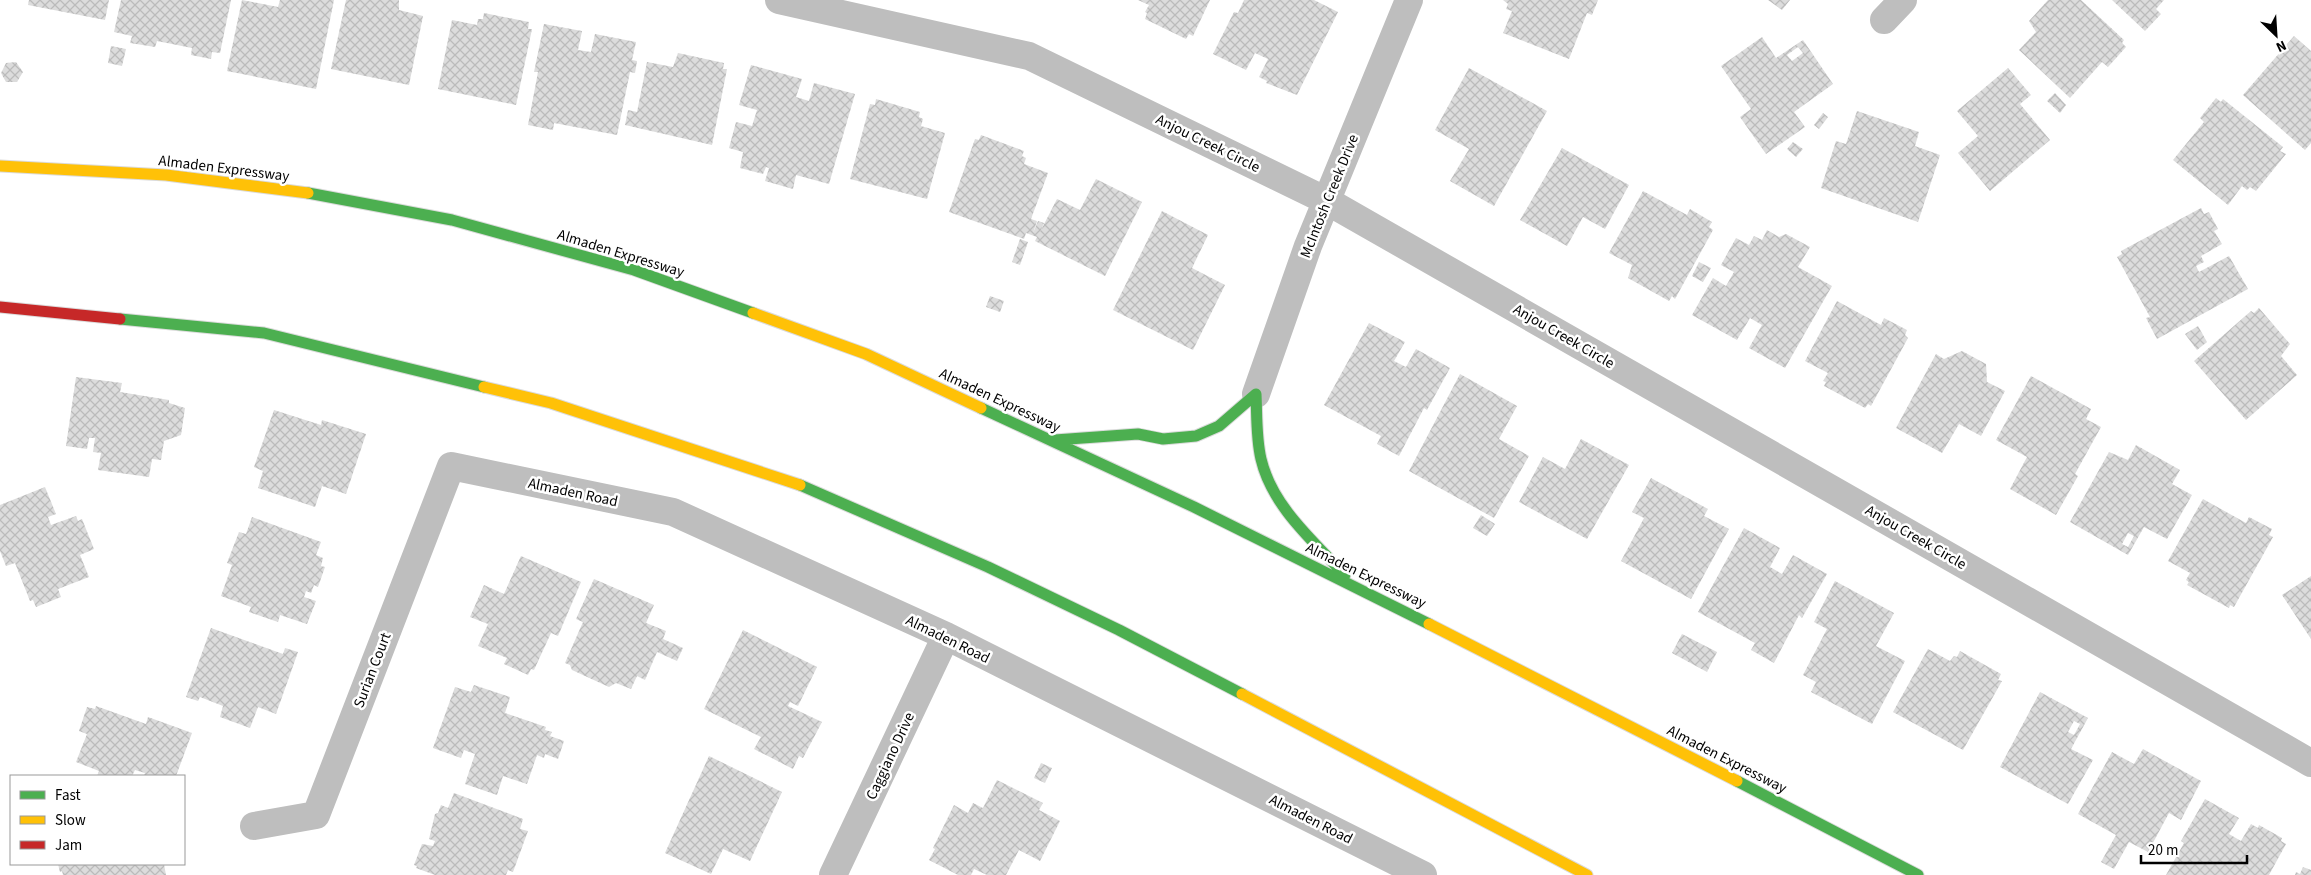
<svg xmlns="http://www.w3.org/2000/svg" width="2311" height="875" font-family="'Source Sans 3',sans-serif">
<defs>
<pattern id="building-cross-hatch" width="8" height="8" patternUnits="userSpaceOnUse" patternTransform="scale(1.25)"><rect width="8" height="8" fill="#dcdcdc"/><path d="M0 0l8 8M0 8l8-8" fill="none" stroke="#bbb"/></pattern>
</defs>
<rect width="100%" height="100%" fill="#fff"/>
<path fill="url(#building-cross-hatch)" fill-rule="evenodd" d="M29,0h80l-4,20 -77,-15z
M121,0h110l-11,53 -8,-1 -1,7 -20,-4 1,-7 -35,-7 -2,6 -25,-4 2,-7 -18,-4z
M242,0l36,7 2,-7h54l-18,89 -89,-18z
M346,0h53v10l24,6 -14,69 -78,-16z
M1138,0h72l-17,36 -4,-2 -3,5 -41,-20 2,-6 -2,-1 4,-7z
M1244,0h70l24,12 -41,83 -31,-12 1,-2 -8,-4 9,-18 -13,-6 -9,17 -33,-16 21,-42 4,1z
M1503,0h95l-6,15 -5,-2 -18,46 -66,-26 9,-22 -6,-2 2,-5z
M1768,0h22l-8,10z
M2048,0h33l43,40 -2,3 4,4 -18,20 -6,-5 -32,36 -51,-48 17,-18 -7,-11z
M2112,0h52l-8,9 5,5 -16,17z
M484,13l45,9 -1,7h4l-16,76 -78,-16 14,-69 25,5 1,-6h5z
M544,24l38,7 -4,19 13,2 4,-18 41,8 -4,18 5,1 -2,12 -5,-1 -13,63 -63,-12 -1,7 -25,-5 10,-53h-4z
M2294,36l17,15v92l-6,7 -62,-55z
M1762,37l14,21 27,-18 30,44 -39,28 11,15 -39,27 -26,-37 11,-8 -30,-43zM1798,47l5,6 -11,8 -5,-6z
M111,46l15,3 -4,17 -14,-3z
M678,53l46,10 -1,6h4l-15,76 -87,-20 3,-15 9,2 10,-50 26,5z
M16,62l7,10 -6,10h-11l-5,-9 5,-10z
M751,65l51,14 -6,18 13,4 5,-18 41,11 -26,90 -33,-9 -3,14 -28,-8 4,-13 -3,-1 -3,7 -23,-6 3,-16 -14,-4 7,-26 16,4 5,-16 -18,-5z
M1469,68l78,43 -53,95 -44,-25 19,-32 -34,-19z
M2008,68l23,27 -11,9 30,36 -60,51 -32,-38 20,-17 -21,-25z
M2055,93l11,12 -6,8 -13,-12z
M2216,98l5,4 2,-3 60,48 -3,4 6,3 -30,37 -6,-4 -3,3 -5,-4 -14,19 -55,-45 31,-38 -4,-4z
M876,99l44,13 -1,5 4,2 -2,7 24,7 -18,66 -77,-20 20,-75 5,1z
M1857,111l62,21 -4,14 25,9 -22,67 -97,-34 15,-47 10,3z
M1823,113l5,4 -9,12 -5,-4z
M981,135l43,16 -2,5 4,2 -2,6 24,9 -17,46 6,2 -4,12 5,-12 6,2 -4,9 17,-33 23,11 16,-31 46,23 -37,74 -70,-35 2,-4 -11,-4 -2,6 -75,-27 26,-73 4,1z
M1793,142l10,7 -7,8 -9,-8z
M1562,148l67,37 -24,44 -22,-12 -16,29 -47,-26z
M1643,191l44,24 3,-6 22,13 -3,5 4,3 -38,69 -3,-3 -3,5 -41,-23 4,-13 -23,-12z
M2201,208l3,6 5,-2 9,17 -4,2 8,13 -21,12 3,6 -8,4 3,6 30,-16 19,33 -91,50 -11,-21 4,-1 -33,-60 5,-3 -1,-3z
M1162,211l46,24 -16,33 33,17 -32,65 -80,-40z
M1767,230l12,7 7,-3 24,13 -12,20 34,19 -47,82 -36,-20 13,-23 -12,-7 -13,22 -45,-25 21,-37 13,8 8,-14 -13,-7 15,-27 13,7 5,-9 8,4z
M1020,239l8,3 -8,23 -8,-3z
M1699,262l12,6 -8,14 -11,-6z
M990,296l14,5 -4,11 -14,-5z
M1837,301l44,24 3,-7 23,12 -2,5 3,3 -37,68 -3,-2 -3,4 -41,-22 2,-4 -3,-1 5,-8 -23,-12z
M2259,308l31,36 -9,12 16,19 -51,45 -52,-59 57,-50 3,2z
M1369,323l36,19 -11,19 12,6 10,-18 34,19 -23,42 -3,-2 -25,48 -22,-12 4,-8 -57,-31z
M2198,326l9,16 -10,8 -12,-16z
M1962,351l24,13 1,18 18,9 -24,45 -22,-12 -17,29 -46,-25 40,-74 8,5z
M1460,374l57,32 -18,33 30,17 -35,62 -85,-47z
M2031,376l60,33 -5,10 15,8 -26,47 3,2 -22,39 -46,-26 17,-32 -31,-17z
M76,377l46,6 -2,9 49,8v3l16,5 -4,27 -17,6 -3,19 -9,-1 -3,18 -51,-7 3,-17 -8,-1 2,-14h-6l-2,11 -21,-3z
M274,410l47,15 1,-5 44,14 -20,60 -24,-8 -7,21 -57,-19 5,-17 -9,-4z
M1581,439l48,26 -42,74 -68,-37 24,-45 22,12z
M2136,445l44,25 -8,14 20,11 -25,44 -23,-12 -16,28 -58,-33 39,-70 19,8zM2128,533l6,3 -6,11 -6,-3z
M1651,478l57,31 -4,7 25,13 -38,70 -70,-38 23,-43 -12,-6z
M45,487l11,27 -8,3 3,8 25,-9 2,5 4,-2 12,30 -14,6 9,22 -31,12 3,8 -25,10 -3,-7 -3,1 -15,-38 -9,3 -6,-15v-46z
M2203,499l43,24 3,-6 23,12 -3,6 4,2 -39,70 -4,-2 -1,3 -42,-23 2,-3 -3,-2 4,-7 -22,-12z
M1481,515l14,9 -8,12 -14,-8z
M252,517l69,25 -5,13 7,3 -2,8 4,1 -7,20 -4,-2 -3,8 -5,-2 -2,6 12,4 -9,23 -27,-9 -2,7 -29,-10 2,-5 -30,-11 11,-31 -5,-2 12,-31 7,2z
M1744,528l36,20 -10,19 12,7 11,-19 34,19 -25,44 -3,-3 -25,48 -23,-13 4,-7 -57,-31z
M521,556l60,26 -23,54 -7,-3 -17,37 -3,-1 -3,6 -24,-11 3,-6 -29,-12 10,-22 -18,-7 14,-32 20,9z
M2311,576v63l-29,-44z
M594,579l60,26 -8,18 20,8 -3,8 20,9 -6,13 -20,-9 -12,28 -8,-4 -6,13 -15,-6 -7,4 -37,-17 -2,-5 -5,-2 18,-41 -7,-3z
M1835,581l59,32 -18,33 29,15 -33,63 -61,-32 5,-10 -13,-7 24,-46 -13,-7z
M211,628l72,26 2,-6 13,4 -22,62 -18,-7 -8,21 -30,-11 3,-11 -23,-9 -2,4 -12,-4z
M743,630l74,37 -19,39 -8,-4 -2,4 34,16 -19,36 -4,-2 -6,13 -39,-20 7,-12 -57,-28z
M1682,634l35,18 -10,20 -35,-19z
M1928,649l22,12 4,-5 3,1 3,-6 41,23 -3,6 4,1 -39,69 -70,-38z
M474,685l36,12 -5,16 41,14 -1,3 7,2 -2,4 14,5 -6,18 -13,-5 -1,4 -7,-3 -10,29 -24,-8 -6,19 -32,-11 10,-30 -11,-4 -3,8 -28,-10 22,-61 16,5z
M2040,692l48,26 -17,31 22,11 -25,44 -68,-37zM2074,721l6,3 -6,11 -6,-3z
M96,706l50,18 2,-7 44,16 -16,43h-32l1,-3 -10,-3 -3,6h-35l2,-5 -23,-9 11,-28 -8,-3 8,-24 8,2z
M2143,749l58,32 -20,39 -12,-7 -21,39 -19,-10 -15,27 -13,-7 15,-27 -38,-21 34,-62 22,12z
M709,756l73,36 -32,69 -27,-12 -12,25 -46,-21z
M1041,763l11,5 -7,15 -11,-5z
M997,780l46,23 -4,7 21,11 -20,40 -21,-11 -13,25h-19l-13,-6 -3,6h-13l-29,-15 6,-11 -2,-1 21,-43 14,8 5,-10 10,5z
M454,793l69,26 -3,10 8,2 -15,41 -5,-2 -2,5h-71l-19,-7 1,-2 -3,-1 8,-21 11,2 2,-5 -6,-2 6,-25 3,-1 3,-8 7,3z
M2205,799l34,19 -10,16 12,7 10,-17 7,4 1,-3 23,13 -1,3 5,3 -17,31h-103l18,-32 -3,-2z
M58,864h106l2,11h-103l-1,-4 -2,1z
M2303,867l8,3v5h-16l1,-3 4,2z"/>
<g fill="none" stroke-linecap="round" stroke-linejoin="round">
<g stroke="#dbdbdb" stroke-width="13">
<path id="fast" d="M308,193l144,27 182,50 119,43
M120,319l144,14 220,54
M1256,394c1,22 0,44 5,65 11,47 52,82 84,116
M981,408l213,99 235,117
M1055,440l83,-6 25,5 33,-3 23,-10 37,-32
M800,485l188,82 131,63 123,64
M1737,781l181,94"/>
</g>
<g stroke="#dbdbdb" stroke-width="13">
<path id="slow" d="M0,166l166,9 142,18
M753,313l113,41 115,54
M484,387l67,16 249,82
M1429,624l308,157
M1242,694l345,181"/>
</g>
<g stroke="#dbdbdb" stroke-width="13">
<path id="jam" d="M0,307l120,12"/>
</g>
<path stroke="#bebebe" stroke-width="28" d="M779,0l250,56 298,145 984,562
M1884,20l19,-20
M1256,394l52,-148 101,-246
M254,826l62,-11 135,-349 222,46 273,124 477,239
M833,875l113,-239"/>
<use href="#fast" stroke="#4caf50" stroke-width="11"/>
<use href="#slow" stroke="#ffc107" stroke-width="11"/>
<use href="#jam" stroke="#c62828" stroke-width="11"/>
</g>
<g text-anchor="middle" stroke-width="5" stroke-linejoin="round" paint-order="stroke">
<g font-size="15" fill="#000" stroke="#fff">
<text transform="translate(1208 143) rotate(26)" y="5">Anjou Creek Circle</text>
<text transform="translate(224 168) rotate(7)" y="5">Almaden Expressway</text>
<text transform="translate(1329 196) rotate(-68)" y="5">McIntosh Creek Drive</text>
<text transform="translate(621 253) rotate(17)" y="5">Almaden Expressway</text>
<text transform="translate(1564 336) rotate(30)" y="5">Anjou Creek Circle</text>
<text transform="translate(1000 400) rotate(25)" y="5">Almaden Expressway</text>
<text transform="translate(573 492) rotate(12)" y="5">Almaden Road</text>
<text transform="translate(1916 537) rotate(30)" y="5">Anjou Creek Circle</text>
<text transform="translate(1366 575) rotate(26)" y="5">Almaden Expressway</text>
<text transform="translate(948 639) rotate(26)" y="5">Almaden Road</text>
<text transform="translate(372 670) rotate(-69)" y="5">Surian Court</text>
<text transform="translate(890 756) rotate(-65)" y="5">Caggiano Drive</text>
<text transform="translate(1727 759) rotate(27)" y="5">Almaden Expressway</text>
<text transform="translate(1311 819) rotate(27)" y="5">Almaden Road</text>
</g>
</g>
<rect x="10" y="775" width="175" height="90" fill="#ffffff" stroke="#999999"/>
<rect x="20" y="791" width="25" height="8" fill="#4caf50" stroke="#999999"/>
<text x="55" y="800" font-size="15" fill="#000000">Fast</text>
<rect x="20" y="816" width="25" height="8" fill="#ffc107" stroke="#999999"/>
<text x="55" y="825" font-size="15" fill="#000000">Slow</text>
<rect x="20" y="841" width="25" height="8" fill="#c62828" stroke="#999999"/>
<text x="55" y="850" font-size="15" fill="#000000">Jam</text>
<g transform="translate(2276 35) rotate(155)" stroke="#ffffff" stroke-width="4" paint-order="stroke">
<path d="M0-4L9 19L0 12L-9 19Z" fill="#000000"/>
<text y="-8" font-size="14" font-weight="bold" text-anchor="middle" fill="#000000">N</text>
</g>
<path d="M2141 855v8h106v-8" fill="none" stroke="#000000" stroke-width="2.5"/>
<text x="2148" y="855" font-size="15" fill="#000000" stroke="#ffffff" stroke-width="4" paint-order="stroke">20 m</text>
</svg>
